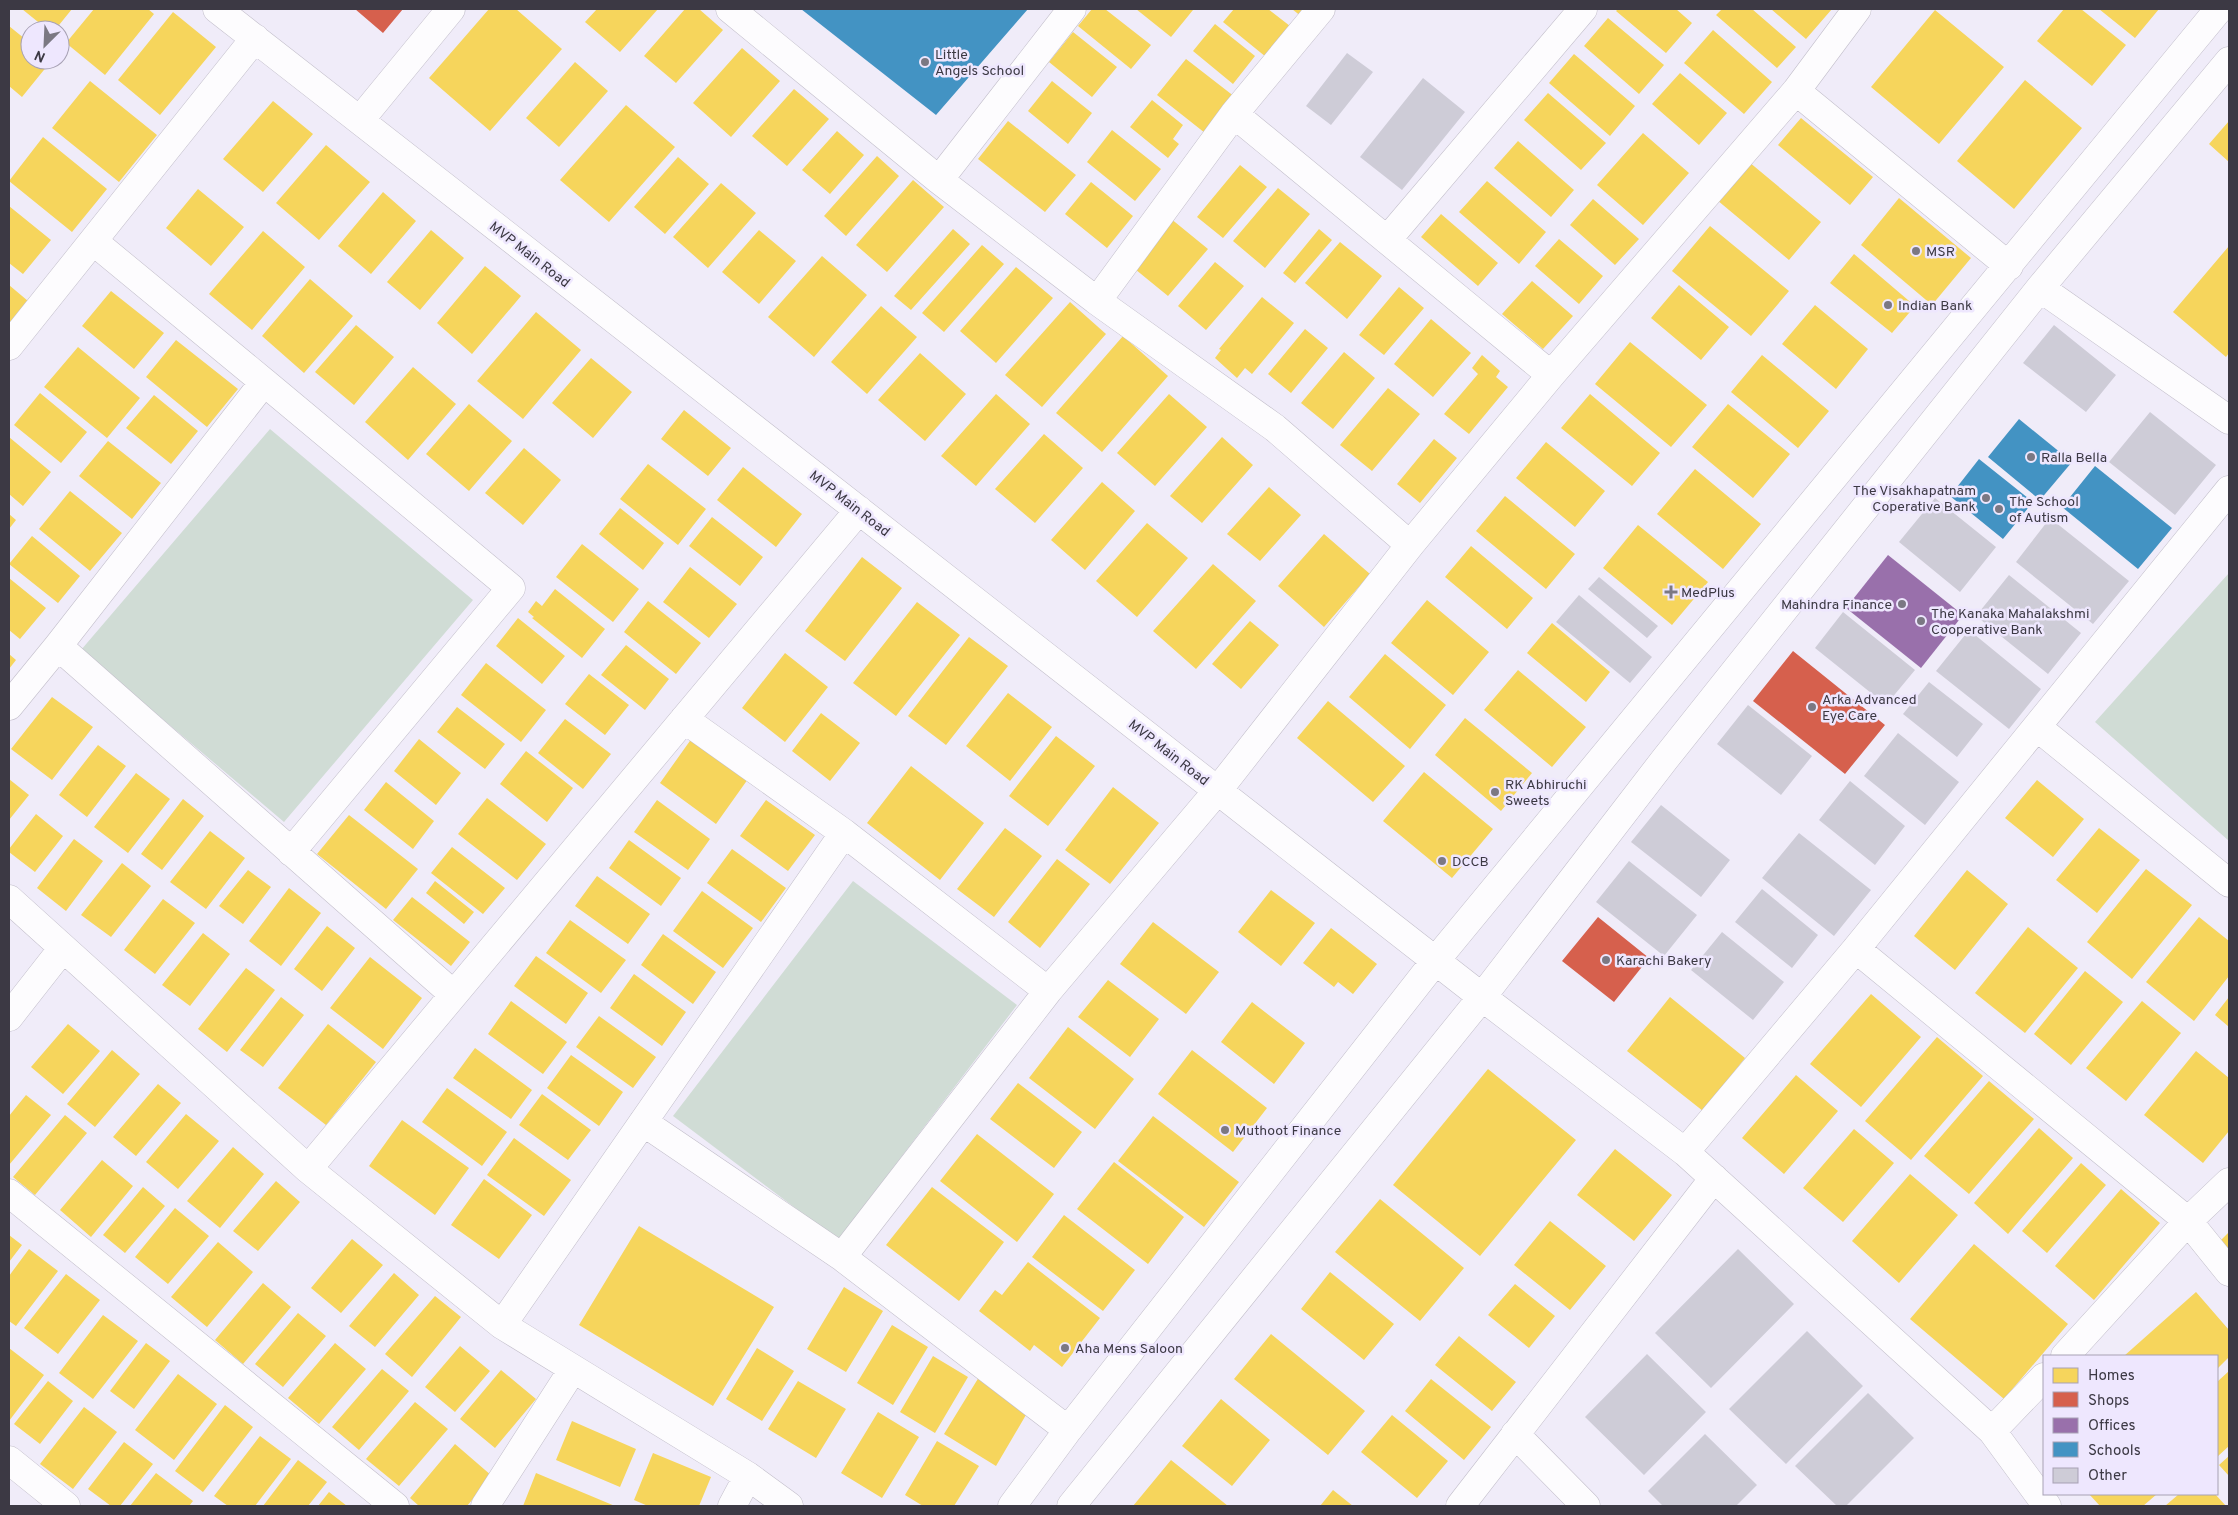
<svg xmlns="http://www.w3.org/2000/svg" width="2238" height="1515" font-family="Overpass,sans-serif">
<rect width="100%" height="100%" fill="#f0ecf9"/>
<path fill="#d0dcd5" d="M270,429l203,171 -189,222 -203,-172z
M2229,573v268l-134,-119z
M853,881l164,124 -179,235 -165,-124z"/>
<path fill="#f6d55c" d="M22,9h50l-17,21h-7z
M94,9h54l6,5 -49,61 -39,-32z
M489,9h27l46,40 -72,82 -61,-53z
M597,9h61l-38,43 -35,-30z
M685,9h14l24,21 -47,53 -32,-27z
M1092,9h13l46,36 -20,24 -53,-43z
M1136,9h55l2,1 -22,27z
M1234,9h34l22,17 -24,31 -43,-35z
M1292,9h17l-7,8z
M1618,9h58l16,14 -26,30 -50,-42z
M1722,9h30l44,38 -19,21 -61,-53z
M1771,9h61l-26,30z
M2064,9h17l45,36 -34,41 -55,-45z
M2099,9h60l-24,29z
M1935,10l69,57 -65,77 -68,-57z
M173,12l43,35 -56,68 -42,-35z
M1608,18l56,47 -25,29 -55,-48z
M1215,24l40,32 -22,28 -40,-33z
M9,26l21,17v17h22l-30,37 -13,-11z
M1713,30l59,52 -28,32 -60,-51z
M1073,32l44,35 -25,30 -43,-35z
M742,48l38,33 -49,56 -38,-34z
M1574,54l61,52 -25,30 -61,-53z
M1186,59l49,38 -30,36 -48,-38z
M575,62l33,29 -49,56 -33,-29z
M1680,73l47,40 -28,32 -47,-41z
M2025,80l57,48 -68,81 -57,-48z
M90,81l67,54 -38,47 -67,-54z
M1052,81l40,32 -24,31 -40,-33z
M794,89l35,30 -42,47 -35,-30z
M1548,93l58,50 -25,27 -57,-50z
M1152,100l31,25 -10,14 6,5 -11,14 -38,-31z
M273,101l40,33 -50,58 -40,-33z
M626,105l49,42 -66,75 -49,-42z
M1801,118l72,59 -23,28 -72,-60z
M1008,121l68,54 -31,37 -67,-53z
M2229,121v41l-20,-18z
M1112,130l49,39 -26,32 -48,-39z
M837,131l27,24 -34,39 -28,-24z
M1643,133l46,40 -46,52 -46,-40z
M43,137l64,52 -35,43 -63,-51z
M1518,141l56,49 -23,27 -57,-49z
M326,145l44,37 -51,58 -43,-37z
M877,156l22,20 -53,60 -22,-20z
M678,157l31,27 -44,50 -31,-27z
M1749,162l72,60 -32,38 -72,-60z
M1240,165l27,22 -44,51 -26,-21z
M913,180l31,27 -57,65 -31,-27z
M1487,181l59,51 -27,32 -60,-52z
M1091,182l42,34 -26,32 -42,-34z
M721,183l35,30 -48,55 -35,-31z
M1278,188l32,26 -45,54 -32,-27z
M198,189l46,38 -33,39 -45,-38z
M383,192l33,29 -45,53 -33,-28z
M1899,198l72,60 -39,47 -71,-60z
M1593,199l46,40 -24,26 -45,-40z
M9,206l42,34 -28,34 -14,-11z
M1441,214l57,49 -20,23 -57,-49z
M1170,218l38,31 -40,47 -38,-31z
M1710,226l79,65 -38,45 -79,-65z
M953,229l17,15 -59,66 -17,-14z
M1319,229l13,11 -37,43 -12,-10z
M431,230l33,28 -44,52 -33,-28z
M759,230l37,31 -37,43 -37,-32z
M263,231l42,36 -53,63 -43,-36z
M1559,239l44,37 -24,28 -44,-38z
M1340,242l42,34 -35,43 -42,-36z
M982,245l22,19 -60,68 -22,-19z
M2229,246v107l-3,4 -53,-45z
M1854,254l61,52 -23,27 -62,-50z
M822,256l45,39 -53,62 -46,-40z
M1215,262l29,24 -38,44 -28,-24z
M485,266l36,30 -49,58 -35,-31z
M1016,267l37,31 -57,65 -36,-32z
M310,279l43,37 -49,57 -42,-37z
M1532,281l41,35 -30,33 -41,-35z
M9,285l19,16 -19,23z
M1679,285l50,42 -28,33 -50,-42z
M1399,287l25,21 -40,47 -25,-20z
M111,291l53,42 -30,36 -52,-43z
M1262,297l32,26 -42,51 -7,-6 -8,10 -22,-20 6,-8 -2,-1z
M1070,302l36,32 -64,73 -37,-32z
M1815,305l53,44 -32,40 -54,-45z
M881,306l36,31 -50,57 -36,-32z
M536,312l45,38 -58,69 -46,-38z
M1431,319l40,34 -38,44 -39,-33z
M356,325l38,32 -40,48 -39,-33z
M1305,329l23,19 -37,45 -23,-19z
M1123,336l45,40 -66,76 -46,-39z
M176,340l62,49 -31,38 -61,-50z
M1630,342l77,63 -36,42 -76,-63z
M78,347l62,51 -33,40 -63,-51z
M1344,352l31,26 -42,51 -32,-26z
M920,353l46,41 -41,47 -47,-41z
M1482,355l18,16 -4,6 12,10 -39,47 -25,-20 34,-40 -6,-6z
M1762,355l67,56 -31,37 -67,-56z
M591,358l41,34 -39,46 -41,-35z
M413,367l43,37 -48,56 -43,-38z
M1388,388l32,26 -48,57 -32,-26z
M40,393l47,39 -26,31 -47,-38z
M996,394l34,30 -54,62 -35,-30z
M1169,394l38,33 -52,59 -38,-33z
M1590,394l70,59 -28,33 -71,-58z
M154,395l44,36 -27,33 -45,-36z
M469,404l43,37 -43,50 -43,-37z
M1728,404l62,50 -37,44 -61,-51z
M684,410l47,38 -23,28 -47,-37z
M1044,434l39,34 -48,55 -40,-34z
M9,437l42,35 -28,34 -14,-12z
M1222,437l31,28 -51,58 -32,-27z
M1434,439l23,19 -37,45 -23,-19z
M108,441l53,42 -29,36 -53,-43z
M1546,442l59,49 -30,36 -59,-49z
M524,448l37,32 -38,45 -38,-32z
M648,464l58,45 -28,36 -58,-46z
M743,467l59,47 -26,33 -59,-47z
M1695,469l66,55 -38,45 -66,-55z
M1102,482l33,29 -50,59 -34,-30z
M1269,487l32,28 -41,46 -33,-27z
M70,491l52,42 -32,38 -51,-42z
M1505,496l70,58 -29,35 -70,-58z
M620,508l44,35 -21,27 -44,-36z
M9,514l7,6 -7,9z
M712,517l51,40 -23,29 -51,-40z
M1147,523l41,35 -51,59 -41,-36z
M1638,525l70,57 -36,43 -69,-57z
M1324,534l46,40 -46,53 -46,-41z
M32,536l48,40 -22,27 -49,-39z
M582,544l57,45 -26,33 -57,-45z
M1471,546l62,52 -26,31 -62,-52z
M862,557l40,31 -57,73 -40,-30z
M1213,564l43,37 -60,68 -43,-38z
M690,567l47,37 -28,34 -46,-36z
M9,578l37,30 -26,31 -11,-9z
M555,589l50,40 -23,29 -50,-40 2,-1 -6,-5 8,-11 6,5z
M1427,600l62,52 -36,43 -62,-52z
M648,601l53,42 -25,31 -52,-42z
M917,602l43,33 -64,81 -43,-33z
M518,618l47,38 -23,28 -46,-38z
M1250,621l29,24 -38,44 -29,-25z
M1552,623l58,49 -24,30 -59,-49z
M969,637l39,29 -62,79 -38,-29z
M626,645l43,34 -24,31 -44,-35z
M785,653l43,34 -43,55 -43,-34z
M9,654l7,6 -7,9z
M1385,654l61,51 -36,44 -61,-52z
M486,663l60,47 -25,32 -60,-47z
M1518,670l68,57 -34,40 -68,-57z
M589,674l40,31 -24,30 -40,-31z
M1008,693l44,34 -42,54 -44,-35z
M52,697l41,30 -41,53 -41,-31z
M1328,701l77,65 -32,36 -76,-64z
M457,707l48,37 -20,25 -48,-37z
M821,713l39,30 -30,38 -38,-30z
M1465,718l67,55 -31,38 -66,-56z
M565,719l46,35 -28,35 -45,-36z
M1056,736l39,30 -47,60 -39,-30z
M692,738l56,41 -32,45 -56,-41z
M419,739l42,34 -25,32 -42,-34z
M98,745l28,21 -39,51 -28,-22z
M526,751l47,37 -26,34 -47,-38z
M911,766l73,57 -44,57 -73,-57z
M1424,772l69,57 -41,49 -69,-57z
M136,773l34,26 -42,54 -34,-26z
M9,779l20,16 -20,25z
M2037,780l47,39 -31,38 -48,-39z
M386,782l48,39 -21,28 -49,-39z
M1113,787l46,36 -49,61 -45,-34z
M487,798l59,46 -29,36 -59,-46z
M183,799l21,17 -42,54 -21,-16z
M657,800l53,39 -22,31 -54,-38z
M766,800l49,35 -27,36 -48,-35z
M36,814l27,22 -28,36 -26,-20v-3z
M349,815l69,54 -32,40 -69,-55z
M1005,828l37,28 -48,61 -37,-28z
M2099,828l41,32 -43,53 -41,-33z
M210,831l35,27 -39,51 -36,-27z
M74,839l29,22 -37,50 -29,-23z
M629,840l52,38 -20,28 -52,-38z
M452,847l53,41 -22,26 -52,-41z
M732,849l54,39 -25,34 -54,-39z
M1057,859l33,25 -50,64 -32,-26z
M122,863l29,23 -40,51 -30,-22z
M2146,869l46,36 -60,74 -45,-37z
M248,870l23,17 -28,37 -24,-18z
M1967,870l41,34 -53,66 -41,-34z
M597,876l53,38 -22,30 -53,-38z
M435,881l39,31 -10,12 -38,-31z
M289,888l32,25 -40,53 -32,-25z
M1271,890l44,33 -34,43 -43,-34z
M702,891l51,37 -30,40 -50,-37z
M412,897l58,45 -19,24 -58,-46z
M163,899l32,24 -40,51 -31,-24z
M2199,917l30,24v35l-35,45 -48,-39z
M570,920l56,40 -25,33 -55,-40z
M1153,922l66,50 -33,42 -66,-50z
M327,926l28,22 -33,43 -28,-22z
M2028,927l50,41 -53,65 -50,-40z
M1331,928l46,36 -24,30 -15,-12 -4,5 -31,-24z
M203,933l27,21 -40,52 -28,-21z
M663,934l53,38 -23,32 -52,-39z
M536,956l52,37 -22,31 -52,-38z
M370,957l52,41 -39,51 -53,-41z
M246,968l29,22 -48,62 -29,-23z
M2085,971l38,31 -52,63 -37,-31z
M634,974l52,38 -24,34 -52,-38z
M1108,980l51,39 -29,38 -52,-40z
M1871,994l50,43 -60,70 -51,-43z
M281,997l23,18 -41,52 -23,-17z
M1670,997l75,61 -42,53 -76,-60z
M2229,997v30l-14,-12z
M511,1001l56,41 -24,32 -55,-40z
M2142,1001l39,32 -55,68 -40,-33z
M1252,1002l53,41 -31,41 -53,-42z
M599,1016l57,41 -23,31 -57,-41z
M68,1024l32,27 -37,43 -32,-27z
M328,1024l48,38 -50,63 -48,-37z
M1068,1027l66,52 -39,50 -66,-51z
M1937,1037l46,39 -72,84 -46,-39z
M475,1048l57,42 -21,29 -58,-41z
M112,1050l28,24 -45,53 -28,-23z
M1192,1050l75,58 -34,44 -75,-58z
M2196,1051l33,27v53l-26,32 -59,-48z
M571,1055l52,37 -24,34 -52,-38z
M1488,1069l88,71 -96,116 -87,-71z
M1796,1075l42,36 -54,63 -42,-36z
M1989,1081l45,38 -65,75 -45,-38z
M1018,1083l64,49 -28,36 -64,-49z
M158,1084l23,19 -45,53 -23,-19z
M447,1088l60,44 -25,34 -60,-44z
M542,1094l49,36 -23,30 -49,-35z
M26,1095l25,20 -42,50v-49z
M186,1114l33,27 -41,48 -32,-27z
M65,1115l22,18 -52,62 -22,-18z
M1153,1116l86,66 -35,45 -86,-66z
M402,1120l67,48 -34,47 -66,-49z
M2039,1128l34,30 -65,76 -34,-31z
M1854,1129l40,34 -51,59 -40,-34z
M977,1134l77,60 -37,48 -77,-61z
M514,1138l57,42 -27,36 -57,-41z
M233,1147l31,27 -44,54 -33,-27z
M1615,1149l57,46 -38,46 -57,-46z
M102,1160l31,26 -42,51 -31,-27z
M1114,1162l70,55 -36,47 -71,-55z
M2081,1163l25,22 -59,68 -25,-22z
M1910,1174l48,41 -59,68 -47,-42z
M484,1179l48,36 -33,44 -48,-34z
M276,1181l24,21 -42,49 -25,-20z
M143,1187l22,19 -40,47 -22,-18z
M932,1187l72,55 -45,59 -73,-56z
M2121,1189l39,34 -66,77 -39,-34z
M1380,1199l84,69 -44,53 -85,-69z
M175,1208l34,28 -41,48 -33,-27z
M1064,1215l71,55 -32,41 -71,-54z
M1550,1221l56,45 -36,44 -56,-45z
M639,1226l135,81 -61,99 -134,-81z
M2229,1232v19l-9,-10z
M9,1235l13,10 -13,17z
M352,1239l31,26 -42,48 -30,-25z
M218,1242l35,30 -46,55 -36,-30z
M1974,1244l94,80 -64,75 -94,-80z
M29,1249l29,22 -42,55 -7,-5v-45z
M1028,1262l72,56 -38,49 -28,-22 -4,6 -51,-40 16,-21 7,5z
M1330,1272l64,52 -30,36 -63,-51z
M394,1273l25,22 -44,52 -26,-21z
M66,1274l34,26 -42,54 -34,-26z
M263,1283l28,24 -48,57 -28,-24z
M1515,1284l40,32 -26,32 -41,-33z
M844,1287l39,24 -37,61 -39,-23z
M2196,1292l33,38v27l-12,12v-13h-93z
M435,1296l26,21 -49,60 -27,-23z
M298,1313l28,23 -43,51 -28,-23z
M103,1315l35,26 -45,58 -34,-26z
M892,1325l36,22 -35,58 -36,-22z
M1271,1334l94,77 -37,44 -94,-76z
M1459,1336l57,46 -24,29 -57,-46z
M146,1343l24,18 -36,48 -24,-18z
M335,1343l31,26 -47,55 -31,-26z
M460,1346l30,25 -35,41 -30,-25z
M9,1348l35,27 -35,46z
M757,1348l37,23 -32,50 -36,-22z
M933,1356l35,21 -33,56 -35,-21z
M382,1369l27,22 -50,59 -27,-23z
M501,1370l35,29 -41,49 -35,-29z
M2229,1371v75l-12,11v-75z
M178,1374l39,30 -43,56 -39,-30z
M979,1377l51,31 -34,58 -52,-32z
M1431,1379l60,48 -27,33 -59,-49z
M48,1381l25,20 -33,43 -26,-20z
M798,1381l48,28 -30,49 -48,-29z
M1221,1399l49,41 -38,46 -50,-40z
M415,1402l33,27 -49,57 -33,-27z
M225,1405l28,22 -50,65 -28,-21z
M84,1407l33,25 -44,57 -33,-25z
M878,1412l41,25 -37,61 -41,-25z
M1392,1415l56,46 -31,37 -56,-46z
M572,1421l64,28 -16,38 -64,-27z
M260,1436l31,23 -36,47h-27l-14,-10z
M937,1441l42,25 -25,40h-31l-18,-11z
M124,1442l29,22 -33,42h-9l-23,-17z
M455,1444l37,32 -25,30h-48l-9,-8z
M653,1453l58,24 -12,29h-51l-14,-6z
M2229,1456v20l-10,-11z
M298,1460l29,22 -19,24h-45z
M1171,1460l57,46h-95z
M156,1473l37,28 -4,5h-59z
M536,1473l79,33h-92z
M1333,1490l20,16h-33z
M329,1492l18,14h-29z
M2089,1494h68l-14,12h-43z
M2179,1494h36l11,12h-61z"/>
<path fill="#d6604d" d="M355,9h48l-20,24z
M1793,651l92,74 -40,49 -92,-73z
M1598,917l51,41 -35,44 -52,-41z"/>
<path fill="#9970ab" d="M1888,555l75,60 -42,53 -75,-60z"/>
<path fill="#4393c3" d="M801,9h227l-92,106z
M2019,419l53,43 -32,38 -52,-43z
M1979,459l54,43 -30,37 -53,-43z
M2095,466l77,62 -34,41 -76,-62z"/>
<path fill="#ceccd7" d="M1347,53l26,19 -42,53 -25,-19z
M1423,78l42,34 -63,78 -42,-33z
M2054,325l62,50 -30,37 -63,-49z
M2150,412l66,53 -41,50 -66,-53z
M1935,498l61,49 -36,45 -61,-50z
M2050,518l79,63 -36,43 -77,-62z
M2009,575l72,58 -33,41 -72,-58z
M1599,577l59,49 -11,12 -59,-49z
M1579,595l73,62 -22,26 -74,-61z
M1843,612l72,58 -29,35 -71,-57z
M1969,630l72,59 -32,40 -73,-58z
M1929,682l54,42 -26,33 -54,-43z
M1748,705l64,51 -31,39 -64,-51z
M1898,733l61,49 -34,43 -61,-49z
M1850,781l55,45 -30,39 -56,-45z
M1661,805l69,55 -29,37 -70,-55z
M1799,833l72,57 -37,46 -72,-58z
M1629,861l68,54 -33,41 -68,-54z
M1762,889l56,46 -26,33 -57,-46z
M1722,932l62,50 -31,38 -62,-50z
M1738,1249l56,55 -83,84 -56,-55z
M1807,1331l56,55 -77,78 -57,-55z
M1647,1354l59,58 -62,63 -59,-58z
M1868,1393l46,45 -68,68h-9l-42,-40z
M1705,1434l52,51 -21,21h-73l-15,-15z"/>
<g fill="none" stroke-linecap="round" stroke-linejoin="round">
<g stroke="#c2beca" stroke-width="29">
<path id="minor" d="M217,9l1265,988 203,155 307,279 52,-54
M730,9l209,171 158,121 178,127 135,117
M1796,91l213,175
M1234,114l317,261
M360,120l91,-111
M939,180l133,-171
M1387,240l196,-231
M93,241l171,141 -206,264 395,348
M2040,288l189,132
M1097,301l137,-187 87,-105
M9,346l246,-308
M264,382l247,206 -220,264
M9,706l49,-60
M684,719l160,114
M2037,727l192,156
M9,899l299,270 194,156 246,151 41,30
M1856,949l332,272 41,51
M1048,991l-206,266 226,173
M9,1017l54,-69
M643,1122l199,135
M1685,1152l171,-203 373,-459
M308,1169l551,-659
M9,1193l386,313
M502,1325l342,-492 204,158 170,-201 192,-245 141,-170 245,-284 61,-82
M2065,1356l123,-135 41,-39
M1992,1431l55,75
M1515,1434l71,72
M9,1460l57,46
M485,1506l88,-137
M732,1506l16,-30
M1012,1506l56,-76 368,-470 783,-951
M1071,1506l411,-509 183,-238 375,-471 189,-227
M1460,1506l254,-328"/>
</g>
<use href="#minor" stroke="#fdfcfe" stroke-width="28"/>
</g>
<g fill="#7b7883" stroke="#eee7fe" stroke-width="2">
<circle cx="925" cy="62" r="5"/>
<circle cx="1916" cy="251" r="5"/>
<circle cx="1888" cy="305" r="5"/>
<circle cx="2031" cy="457" r="5"/>
<circle cx="1986" cy="498" r="5"/>
<circle cx="1999" cy="509" r="5"/>
<path d="M1668.5 584.5h5v5h5v5h-5v5h-5v-5h-5v-5h5z"/>
<circle cx="1902" cy="604" r="5"/>
<circle cx="1921" cy="621" r="5"/>
<circle cx="1812" cy="707" r="5"/>
<circle cx="1495" cy="792" r="5"/>
<circle cx="1442" cy="861" r="5"/>
<circle cx="1606" cy="960" r="5"/>
<circle cx="1225" cy="1130" r="5"/>
<circle cx="1065" cy="1348" r="5"/>
</g>
<g text-anchor="middle" stroke-width="5" stroke-linejoin="round" paint-order="stroke">
<g font-size="14" fill="#3c3944" stroke="#eee7fe" text-anchor="start">
<text x="935" y="59">Little<tspan x="935" dy="16">Angels School</tspan></text>
<text x="1926" y="256">MSR</text>
<text x="1898" y="310">Indian Bank</text>
<text x="2041" y="462">Ralla Bella</text>
<text x="1976" y="495" text-anchor="end">The Visakhapatnam<tspan x="1976" dy="16">Coperative Bank</tspan></text>
<text x="2009" y="506">The School<tspan x="2009" dy="16">of Autism</tspan></text>
<text x="1681" y="597">MedPlus</text>
<text x="1892" y="609" text-anchor="end">Mahindra Finance</text>
<text x="1931" y="618">The Kanaka Mahalakshmi<tspan x="1931" dy="16">Cooperative Bank</tspan></text>
<text x="1822" y="704">Arka Advanced<tspan x="1822" dy="16">Eye Care</tspan></text>
<text x="1505" y="789">RK Abhiruchi<tspan x="1505" dy="16">Sweets</tspan></text>
<text x="1452" y="866">DCCB</text>
<text x="1616" y="965">Karachi Bakery</text>
<text x="1235" y="1135">Muthoot Finance</text>
<text x="1075" y="1353">Aha Mens Saloon</text>
</g>
<g font-size="14" fill="#3c3944" stroke="#eee7fe">
<text transform="translate(530 254) rotate(38)" y="5">MVP Main Road</text>
<text transform="translate(850 503) rotate(38)" y="5">MVP Main Road</text>
<text transform="translate(1169 752) rotate(38)" y="5">MVP Main Road</text>
</g>
</g>
<rect width="2238" height="1515" fill="none" stroke="#3c3944" stroke-width="20"/>
<rect x="2043" y="1355" width="175" height="140" fill="#eee7fe" stroke="#a7a1b4"/>
<rect x="2053" y="1368" width="25" height="15" fill="#f6d55c" stroke="#a7a1b4"/>
<text x="2088" y="1380" font-size="15" fill="#3c3944">Homes</text>
<rect x="2053" y="1392" width="25" height="15" fill="#d6604d" stroke="#a7a1b4"/>
<text x="2088" y="1405" font-size="15" fill="#3c3944">Shops</text>
<rect x="2053" y="1418" width="25" height="15" fill="#9970ab" stroke="#a7a1b4"/>
<text x="2088" y="1430" font-size="15" fill="#3c3944">Offices</text>
<rect x="2053" y="1442" width="25" height="15" fill="#4393c3" stroke="#a7a1b4"/>
<text x="2088" y="1455" font-size="15" fill="#3c3944">Schools</text>
<rect x="2053" y="1468" width="25" height="15" fill="#ceccd7" stroke="#a7a1b4"/>
<text x="2088" y="1480" font-size="15" fill="#3c3944">Other</text>
<g transform="translate(45 45) rotate(204)"><circle r="24" fill="#eee7fe" stroke="#a7a1b4"/>
<path d="M0-4L9 19L0 12L-9 19Z" fill="#7b7883"/>
<text y="-8" font-size="14" font-weight="bold" text-anchor="middle" fill="#3c3944">N</text>
</g>
</svg>
